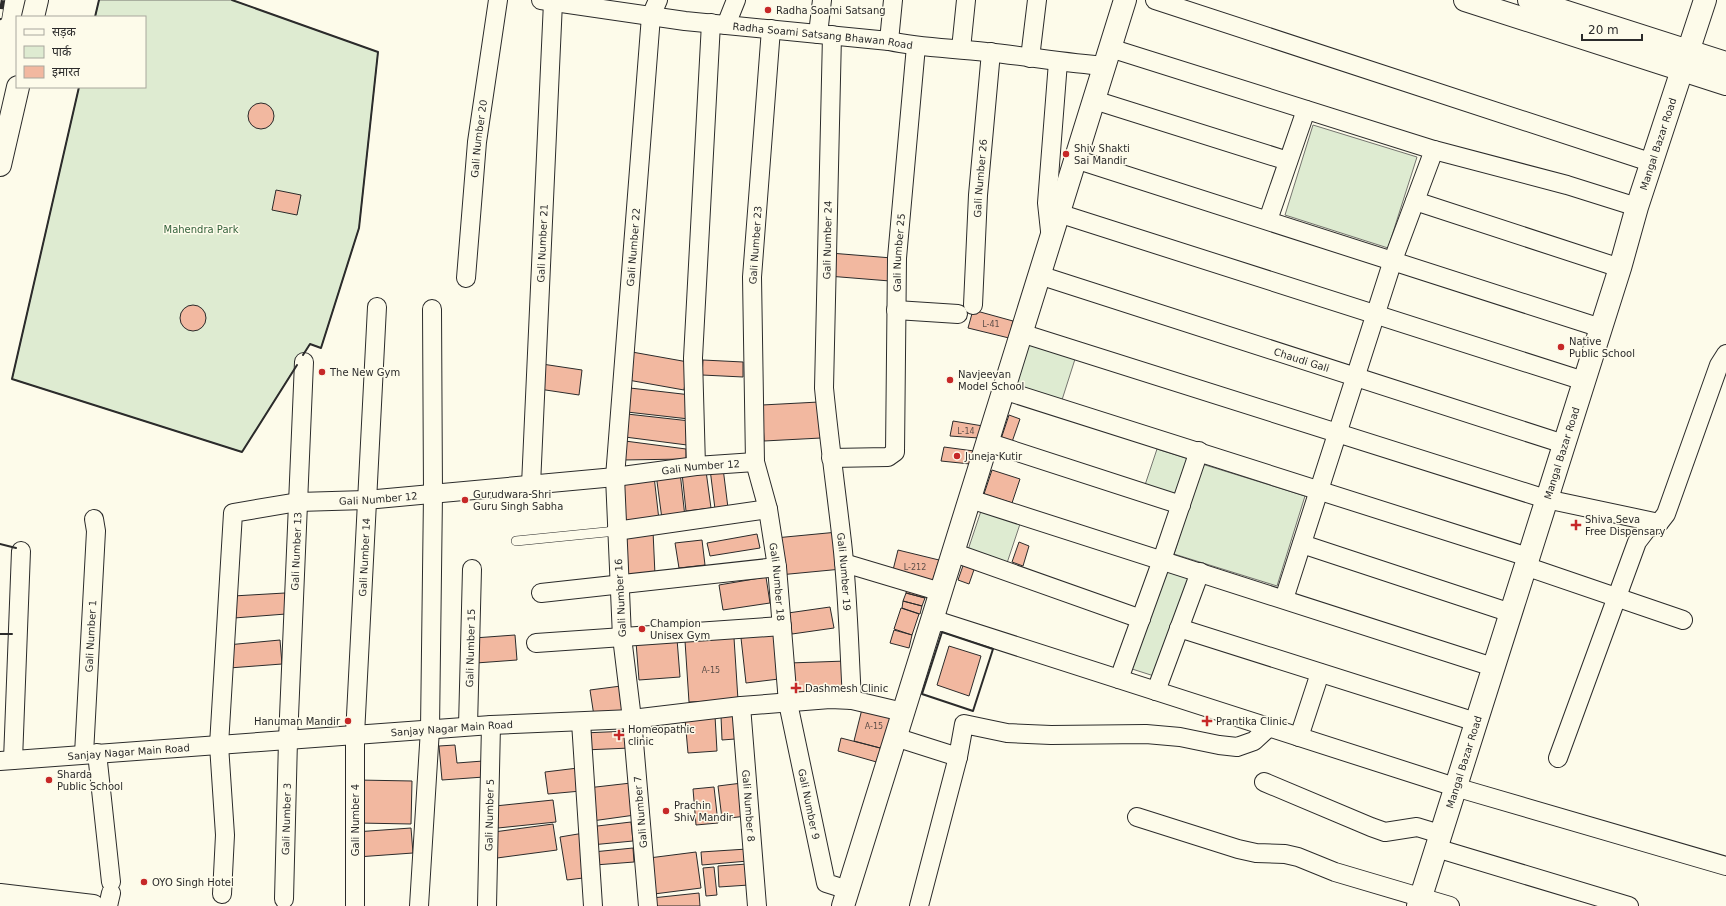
<svg xmlns="http://www.w3.org/2000/svg" width="1726" height="906" font-family="'DejaVu Sans','Noto Sans Devanagari',sans-serif">
<rect width="100%" height="100%" fill="#fdfbea"/>
<path fill="#deebd1" stroke="#74746e" d="M99,0h133l146,52 -19,176 -38,120 -11,-4 -68,108 -230,-73 67,-292h66v-70h-50z
M1313,125l104,32 -29,91 -103,-33z
M1026,340l50,16 -15,47 -50,-16z
M1157,449l32,10 -12,37 -32,-11z
M1202,464l103,32 -28,90 -103,-32z
M981,511l39,13 -13,39 -39,-13z
M1165,569l27,8 -38,99 -25,-8z"/>
<path fill="#f2b8a0" stroke="#2b2b2b" d="M248 116a13 13 0 1 1 26 0a13 13 0 1 1-26 0Z
M276,190l25,5 -4,20 -25,-5z
M830,253l62,5 -2,23 -62,-5z
M180 318a13 13 0 1 1 26 0a13 13 0 1 1-26 0Z
M973,310l40,11 -4,17 -41,-10z
M632,352l56,10 -4,28 -56,-10z
M703,360l40,2v15l-41,-2z
M542,364l40,6 -3,25 -40,-6z
M630,388l61,7 -2,24 -62,-7z
M819,402l2,36 -57,3 -2,-36z
M627,414l63,7 -3,24 -62,-8z
M1009,415l11,4 -8,23 -11,-3z
M953,421l30,5 -4,12 -29,-2z
M625,441l61,8v10l-64,1z
M944,447l30,4 -4,13 -29,-3z
M723,468l5,40 -13,1 -5,-40z
M992,470l28,9 -8,24 -28,-9z
M706,471l5,37 -25,3 -4,-38z
M680,472l5,45 -23,2 -6,-45z
M654,476l5,44 -33,4 -5,-44z
M653,531l2,44 -29,2 -2,-44z
M838,532l4,37 -63,6 -4,-37z
M757,534l3,14 -50,8 -3,-13z
M702,540l3,25 -26,3 -4,-25z
M1019,542l10,4 -6,20 -11,-4z
M898,550l41,10 -7,23 -40,-9z
M965,560l11,4 -7,20 -11,-4z
M766,577l4,26 -47,7 -4,-25z
M907,585l20,5 -2,8 -19,-5z
M285,593l1,21 -52,4 -1,-22z
M906,593l19,5 -3,8 -19,-5z
M903,601l19,5 -2,8 -18,-6z
M830,607l4,21 -42,6 -4,-21z
M901,608l18,6 -7,21 -18,-6z
M894,630l18,5 -3,13 -19,-5z
M775,634l4,45 -33,4 -5,-45z
M515,635l2,25 -41,3 -2,-25z
M734,638l4,62 -49,2 -4,-61z
M677,639l3,38 -41,3 -3,-38z
M280,640l2,24 -53,4 -2,-23z
M949,646l32,10 -12,40 -32,-11z
M846,661l2,30 -58,2 -1,-30z
M621,686l3,27 -30,3 -4,-26z
M862,709l31,8 -9,32 -30,-8z
M734,715l1,24 -13,1 -1,-24z
M715,716l2,35 -29,2 -3,-34z
M629,731l1,17 -46,2 -1,-17z
M841,738l43,11 -4,14 -42,-12z
M455,745l2,18 26,-2 1,16 -42,3 -3,-34z
M578,768l3,23 -33,3 -3,-22z
M358,780l54,1 -1,43 -53,-1z
M631,783l4,32 -43,6 -5,-33z
M742,783l4,33 -24,3 -4,-33z
M714,787l4,36 -22,2 -3,-36z
M553,800l3,22 -58,6 -3,-22z
M631,822l2,19 -42,4 -2,-18z
M553,824l4,26 -60,8 -3,-26z
M411,828l2,25 -56,4 -2,-25z
M584,833l7,44 -24,3 -7,-43z
M633,848l1,14 -39,3 -2,-13z
M747,849l1,12 -46,4 -1,-13z
M696,852l5,36 -47,6 -5,-36z
M747,864l2,21 -30,2 -1,-21z
M714,867l3,28 -11,1 -3,-28z
M699,893l1,13h-47l-1,-8z"/>
<g fill="none" stroke-linecap="round" stroke-linejoin="round">
<g stroke="#2b2b2b" stroke-width="10">
<path id="service" d="M516,541l100,-10"/>
</g>
<g stroke="#2b2b2b" stroke-width="20">
<g id="minor">
<path id="s1" d="M541,0l144,21 204,20c32,7 65,7 97,11 40,4 79,11 119,14"/>
<path d="M1155,0l498,163"/>
<path d="M726,25l10,-25"/>
<path id="s2" d="M771,29l-19,248 3,185 13,47 9,58 11,136 38,180 22,7"/>
<path d="M818,34l4,-34"/>
<path id="s3" d="M832,35l-8,353c5,51 12,102 18,154 6,52 7,105 10,158"/>
<path d="M889,41l4,-41"/>
<path d="M1110,48l324,102 133,35 70,22"/>
<path d="M961,49l5,-49"/>
<path d="M1030,58l7,-58"/>
<path d="M1094,100l194,61"/>
<path d="M1075,159l526,169"/>
<path d="M1415,201l205,67"/>
<path d="M1058,213l526,168"/>
<path d="M1268,220l38,-110"/>
<path d="M1050,231l-3,-28 11,-141"/>
<path id="s4" d="M1039,275l525,169"/>
<path id="s5" d="M466,278l11,-136 21,-142"/>
<path id="s6" d="M973,305l5,-110 13,-143"/>
<path d="M896,310l62,4"/>
<path d="M1021,333l525,166 113,24"/>
<path d="M1003,390l525,167"/>
<path d="M987,442l194,63"/>
<path id="s7" d="M831,458l57,-1 7,-5 2,-194 19,-212"/>
<path d="M696,466l-3,-108 18,-335"/>
<path id="s8" d="M531,485l22,-483"/>
<path d="M970,499l523,168"/>
<path d="M616,531l152,-22"/>
<path d="M1302,544l209,69"/>
<path d="M952,552l189,67"/>
<path d="M844,563l97,29"/>
<path d="M1525,566l158,54"/>
<path d="M541,593l236,-26"/>
<path d="M1284,599l109,-339 41,-110"/>
<path d="M932,619l523,168 271,79"/>
<path d="M1179,628l297,94"/>
<path d="M536,643l246,-17"/>
<path d="M1119,679l43,-119 37,-109"/>
<path d="M1156,691l44,-119"/>
<path id="s9" d="M741,706l16,200"/>
<path d="M581,722l12,184"/>
<path id="s10" d="M468,726l4,-157"/>
<path d="M895,737l63,20"/>
<path d="M1299,737l21,-64"/>
<path d="M97,753l14,129"/>
<path id="s11" d="M84,754l12,-223 -2,-12"/>
<path d="M1558,758l79,-216 10,-13 12,-6 7,-9 53,-149 7,-11"/>
<path d="M13,760l8,-209"/>
<path id="s12" d="M0,761l491,-36 141,-6 109,-13 89,-7 22,1 51,12"/>
<path d="M1264,782l107,45 14,5 32,-5 23,7"/>
<path d="M1137,817l101,32 18,4 29,1 13,3 37,15 115,34"/>
<path d="M1436,848l193,58"/>
<path id="s13" d="M222,894l3,-59 -6,-90 14,-232 65,-11 68,-2 249,-23 81,-11 59,-4"/>
<path id="s14" d="M284,899l4,-159 16,-378"/>
<path d="M108,906l3,-13"/>
<path id="s15" d="M355,906v-171l22,-428"/>
<path d="M419,906l11,-177 3,-235 -1,-185"/>
<path id="s16" d="M487,906l4,-181"/>
<path id="s17" d="M648,906l-16,-187 -10,-82 -7,-160 36,-461 7,-16"/>
<path d="M919,906l39,-149 6,-33 43,9 44,2 95,-1 34,3 39,8 18,2 17,-6 15,-14"/>
</g>
</g>
<g stroke="#2b2b2b" stroke-width="24">
<g id="tertiary">
<path d="M1465,0l261,84"/>
<path d="M1529,0l197,63"/>
<path d="M0,895l93,11"/>
<path d="M843,906l282,-906"/>
<path id="s18" d="M1418,906l202,-638 17,-61 68,-207"/>
</g>
</g>
<g stroke="#2b2b2b" stroke-width="24">
<path id="secondary" d="M33,17l4,-17
M0,165l18,-78"/>
</g>
<use href="#service" stroke="#fdfbea" stroke-width="9"/>
<use href="#minor" stroke="#fdfbea" stroke-width="18"/>
<use href="#tertiary" stroke="#fdfbea" stroke-width="22"/>
<use href="#secondary" stroke="#fdfbea" stroke-width="22"/>
<g stroke="#2b2b2b" stroke-width="4.5">
<path id="rail" d="M0,18l3,-18"/>
</g>
<use href="#rail" stroke="#fdfbea" stroke-width="3" stroke-dasharray="9" stroke-linecap="butt"/>
<path stroke="#2b2b2b" stroke-width="2" d="M232,0l146,52 -19,176 -38,120 -11,-4 -7,11
M95,17l4,-17
M79,87l-67,292 230,73 55,-87
M0,544l16,4
M942,632l51,17 -20,62 -51,-17z
M0,634h12"/>
</g>
<g fill="#c62828" stroke="#fdfbea" stroke-width="1.5">
<circle cx="768" cy="10" r="4"/>
<circle cx="1066" cy="154" r="4"/>
<circle cx="1561" cy="347" r="4"/>
<circle cx="322" cy="372" r="4"/>
<circle cx="950" cy="380" r="4"/>
<circle cx="957" cy="456" r="4"/>
<circle cx="465" cy="500" r="4"/>
<path d="M1574 519h4v4h4v4h-4v4h-4v-4h-4v-4h4z"/>
<circle cx="642" cy="629" r="4"/>
<path d="M794 682h4v4h4v4h-4v4h-4v-4h-4v-4h4z"/>
<circle cx="348" cy="721" r="4"/>
<path d="M1205 715h4v4h4v4h-4v4h-4v-4h-4v-4h4z"/>
<path d="M617 729h4v4h4v4h-4v4h-4v-4h-4v-4h4z"/>
<circle cx="49" cy="780" r="4"/>
<circle cx="666" cy="811" r="4"/>
<circle cx="144" cy="882" r="4"/>
</g>
<g text-anchor="middle" stroke-width="3" stroke-linejoin="round" paint-order="stroke">
<g font-size="8" fill="#5d4e48">
<text x="991" y="327">L-41</text>
<text x="966" y="434">L-14</text>
<text x="915" y="570">L-212</text>
<text x="711" y="673">A-15</text>
<text x="874" y="729">A-15</text>
</g>
<g font-size="10" fill="#2b2b2b" stroke="#fdfbea" text-anchor="start">
<text x="776" y="14">Radha Soami Satsang</text>
<text x="1074" y="152">Shiv Shakti<tspan x="1074" dy="12">Sai Mandir</tspan></text>
<text x="1569" y="345">Native<tspan x="1569" dy="12">Public School</tspan></text>
<text x="330" y="376">The New Gym</text>
<text x="958" y="378">Navjeevan<tspan x="958" dy="12">Model School</tspan></text>
<text x="965" y="460">Juneja Kutir</text>
<text x="473" y="498">Gurudwara Shri<tspan x="473" dy="12">Guru Singh Sabha</tspan></text>
<text x="1585" y="523">Shiva Seva<tspan x="1585" dy="12">Free Dispensary</tspan></text>
<text x="650" y="627">Champion<tspan x="650" dy="12">Unisex Gym</tspan></text>
<text x="805" y="692">Dashmesh Clinic</text>
<text x="340" y="725" text-anchor="end">Hanuman Mandir</text>
<text x="1216" y="725">Prantika Clinic</text>
<text x="628" y="733">Homeopathic<tspan x="628" dy="12">clinic</tspan></text>
<text x="57" y="778">Sharda<tspan x="57" dy="12">Public School</tspan></text>
<text x="674" y="809">Prachin<tspan x="674" dy="12">Shiv Mandir</tspan></text>
<text x="152" y="886">OYO Singh Hotel</text>
</g>
<g font-size="10" fill="#2b2b2b" stroke="#fdfbea">
<text dy="4" stroke="none"><textPath href="#s1" startOffset="284">Radha Soami Satsang Bhawan Road</textPath></text>
<text dy="4" stroke="none"><textPath href="#s5" startOffset="140">Gali Number 20</textPath></text>
<text dy="4" stroke="none"><textPath href="#s18" startOffset="799">Mangal Bazar Road</textPath></text>
<text dy="4" stroke="none"><textPath href="#s6" startOffset="127">Gali Number 26</textPath></text>
<text transform="translate(827 240) rotate(-89)" y="4">Gali Number 24</text>
<text dy="4" stroke="none"><textPath href="#s8" startOffset="242">Gali Number 21</textPath></text>
<text transform="translate(755 245) rotate(-86)" y="4">Gali Number 23</text>
<text dy="4" stroke="none"><textPath href="#s17" startOffset="661">Gali Number 22</textPath></text>
<text dy="4" stroke="none"><textPath href="#s7" startOffset="265">Gali Number 25</textPath></text>
<text dy="4" stroke="none"><textPath href="#s4" startOffset="276">Chaudi Gali</textPath></text>
<text dy="4" stroke="none"><textPath href="#s18" startOffset="475">Mangal Bazar Road</textPath></text>
<text dy="4" stroke="none"><textPath href="#s13" startOffset="852">Gali Number 12</textPath></text>
<text dy="4" stroke="none"><textPath href="#s13" startOffset="528">Gali Number 12</textPath></text>
<text dy="4" stroke="none"><textPath href="#s14" startOffset="348">Gali Number 13</textPath></text>
<text dy="4" stroke="none"><textPath href="#s15" startOffset="349">Gali Number 14</textPath></text>
<text dy="4" stroke="none"><textPath href="#s3" startOffset="538">Gali Number 19</textPath></text>
<text dy="4" stroke="none"><textPath href="#s2" startOffset="556">Gali Number 18</textPath></text>
<text transform="translate(620 598) rotate(-93)" y="4">Gali Number 16</text>
<text dy="4" stroke="none"><textPath href="#s11" startOffset="118">Gali Number 1</textPath></text>
<text dy="4" stroke="none"><textPath href="#s10" startOffset="78">Gali Number 15</textPath></text>
<text dy="4" stroke="none"><textPath href="#s12" startOffset="453">Sanjay Nagar Main Road</textPath></text>
<text dy="4" stroke="none"><textPath href="#s12" startOffset="129">Sanjay Nagar Main Road</textPath></text>
<text dy="4" stroke="none"><textPath href="#s18" startOffset="151">Mangal Bazar Road</textPath></text>
<text dy="4" stroke="none"><textPath href="#s2" startOffset="781">Gali Number 9</textPath></text>
<text dy="4" stroke="none"><textPath href="#s9" startOffset="100">Gali Number 8</textPath></text>
<text transform="translate(640 812) rotate(-95)" y="4">Gali Number 7</text>
<text dy="4" stroke="none"><textPath href="#s16" startOffset="91">Gali Number 5</textPath></text>
<text dy="4" stroke="none"><textPath href="#s14" startOffset="80">Gali Number 3</textPath></text>
<text transform="translate(355 820) rotate(-90)" y="4">Gali Number 4</text>
</g>
<g font-size="10" fill="#34623c" stroke="#fdfbea">
<text x="201" y="233">Mahendra Park</text>
</g>
</g>
<rect x="16" y="16" width="130" height="72" fill="#fdfbea" stroke="#a9a89e"/>
<rect x="24" y="29" width="20" height="6" fill="#fdfbea" stroke="#a9a89e"/>
<text x="52" y="36" font-size="12" fill="#2b2b2b">सड़क</text>
<rect x="24" y="46" width="20" height="12" fill="#deebd1" stroke="#a9a89e"/>
<text x="52" y="56" font-size="12" fill="#2b2b2b">पार्क</text>
<rect x="24" y="66" width="20" height="12" fill="#f2b8a0" stroke="#a9a89e"/>
<text x="52" y="76" font-size="12" fill="#2b2b2b">इमारत</text>
<path d="M1582 34v6h60v-6" fill="none" stroke="#2b2b2b" stroke-width="2"/>
<text x="1588" y="34" font-size="12" fill="#2b2b2b" stroke="#fdfbea" stroke-width="3" paint-order="stroke">20 m</text>
</svg>
